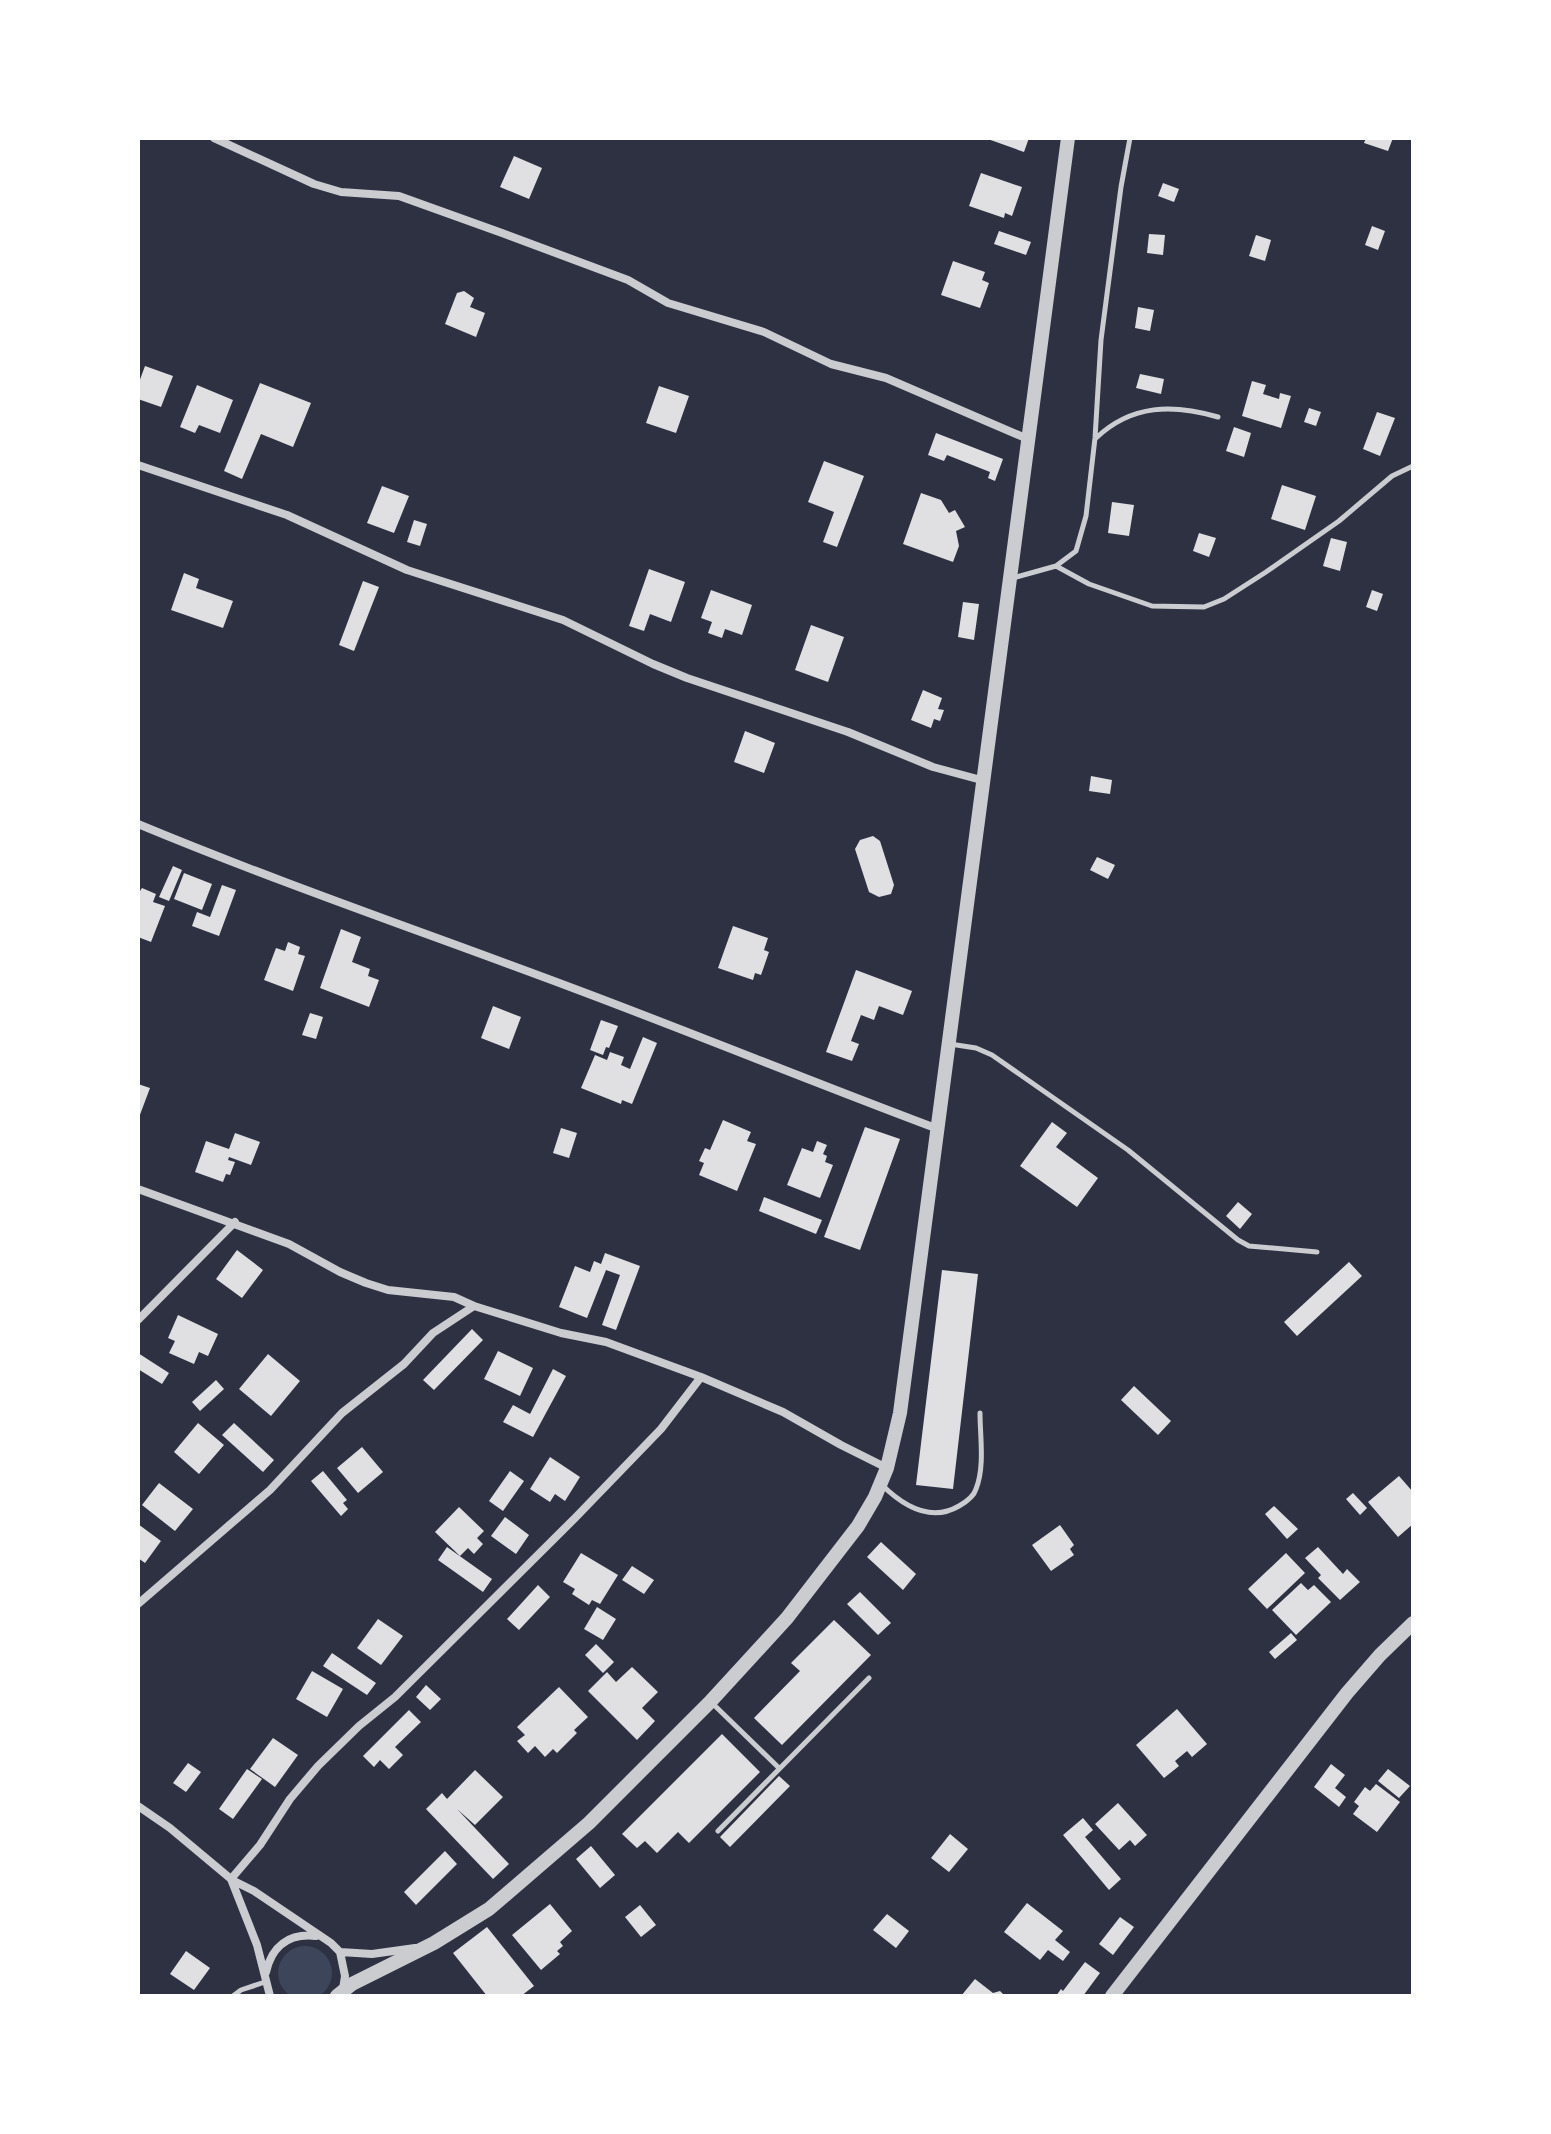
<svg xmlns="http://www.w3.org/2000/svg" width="1551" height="2134" font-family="Helvetica,sans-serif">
<rect width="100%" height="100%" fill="#2d3142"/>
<path fill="#3c4559" d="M278 1973a27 27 0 1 1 54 0a27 27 0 1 1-54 0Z"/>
<path fill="#e0e0e3" d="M985,138h44l-5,14z
M1366,138h27l-5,13 -24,-8z
M514,156l28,12 -13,31 -29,-12z
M981,173l41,14 -10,29 -7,-3 -1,5 -35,-12z
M1163,183l16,6 -5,13 -16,-6z
M1372,226l13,5 -7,19 -13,-5z
M999,231l32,11 -5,13 -32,-11z
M1149,234l16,1 -2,20 -16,-2z
M1256,235l15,5 -6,21 -16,-5z
M953,261l32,11 -3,8 7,3 -9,25 -39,-13z
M464,291l10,7 -4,9 15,6 -9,24 -31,-13 12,-31z
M1138,307l16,3 -4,21 -15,-3z
M145,366l28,10 -12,31 -23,-8v-14z
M1140,374l24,5 -3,15 -25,-6z
M1252,381l14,4 -3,9 16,5 1,-6 11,3 -10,32 -39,-12z
M260,383l51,20 -18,44 -32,-13 -19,45 -18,-8z
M197,385l36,15 -13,33 -21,-8 -4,8 -15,-6z
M659,386l30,10 -13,37 -30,-10z
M1309,408l12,4 -5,14 -12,-4z
M1377,412l18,6 -15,38 -17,-7z
M1234,427l17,6 -7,24 -18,-6z
M936,433l67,26 -8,22 -7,-3 2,-6 -43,-17 -3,6 -16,-6z
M824,461l40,15 -27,71 -14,-5 11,-30 -26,-10z
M1282,485l34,11 -11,34 -34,-11z
M382,486l27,10 -15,37 -27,-10z
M921,493l20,7 8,13 6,-3 10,17 -9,4 3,15 -6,16 -50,-18z
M1112,502l22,3 -5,31 -21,-3z
M414,520l13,4 -7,22 -13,-4z
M1199,533l17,5 -7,19 -16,-6z
M1331,538l16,4 -7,29 -17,-5z
M649,569l36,13 -14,40 -21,-8 -6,17 -15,-5z
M184,573l15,6 -3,9 37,13 -10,27 -52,-18z
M363,581l16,6 -25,64 -15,-6z
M711,590l41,15 -10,30 -17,-6 -3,9 -14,-5 4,-11 -11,-4z
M1372,590l11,4 -6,17 -11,-4z
M963,602l16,2 -5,36 -16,-3z
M811,625l33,12 -16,45 -33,-12z
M923,690l19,8 -4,11 6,1 -4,11 -6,-2 -3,9 -20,-8z
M745,731l30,12 -11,30 -30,-11z
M1091,776l21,4 -2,14 -21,-3z
M873,836l7,5 14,44 -3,9 -12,3 -10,-5 -14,-43 5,-9z
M1097,857l18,8 -7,14 -18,-9z
M173,866l9,4 -13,31 -10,-4z
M184,873l28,11 -10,26 -28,-11z
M222,885l14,5 -17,46 -27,-10 5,-14 13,5z
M142,888l14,6 -3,8 12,4 -14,36 -13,-5v-43z
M733,926l35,12 -4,12 5,2 -8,23 -6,-2 -2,7 -35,-12z
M341,929l20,8 -9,25 18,7 -2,7 11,4 -10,27 -49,-19z
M288,942l12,5 -2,7 7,2 -12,35 -29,-11 12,-32 9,3z
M856,970l56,21 -9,24 -24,-9 -5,14 -13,-5 -10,26 8,3 -7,17 -26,-9z
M493,1006l28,11 -12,32 -28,-11z
M310,1013l13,4 -7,22 -14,-4z
M601,1020l17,6 -9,22 -3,-1 -3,8 -13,-5z
M643,1037l14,6 -25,61 -10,-4 -1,4 -40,-16 14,-33 12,5 3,-8 14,5 -3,8 9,4z
M138,1084l12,4 -12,32z
M723,1120l28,12 -4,9 9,3 -19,47 -38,-16 5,-12 -5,-2 6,-13 5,2z
M1052,1122l15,11 -11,14 42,31 -21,29 -57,-41z
M865,1127l35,12 -40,111 -36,-13z
M561,1128l16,5 -8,25 -16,-5z
M235,1133l25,9 -9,23 -22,-8 -1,3 7,2 -5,13 -4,-1 -3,8 -28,-10 11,-31 23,8z
M817,1141l10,4 -4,9 4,2 -2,6 8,3 -13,33 -33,-13 15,-37 11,4z
M764,1197l58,23 -6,14 -57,-23z
M1238,1202l14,12 -12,15 -14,-13z
M237,1250l26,20 -21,28 -26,-19z
M605,1253l35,13 -24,64 -14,-5 18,-50 -14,-5 -19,48 -28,-11 16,-41 15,6 4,-11 7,3z
M1349,1262l13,14 -65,60 -13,-14z
M942,1270l36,4 -25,215 -37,-4z
M178,1315l40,19 -10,22 -9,-4 -5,12 -25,-11 6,-12 -7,-3z
M472,1329l11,11 -49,50 -11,-10z
M498,1351l35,17 -13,28 -36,-17z
M138,1353l31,20 -7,11 -24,-15z
M268,1354l32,27 -29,35 -32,-27z
M553,1369l13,7 -33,61 -30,-15 10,-17 17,9z
M216,1380l8,9 -24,22 -8,-9z
M1134,1386l37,35 -13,14 -37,-35z
M198,1423l26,22 -25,29 -25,-22z
M234,1423l40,37 -11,12 -41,-37z
M362,1447l21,25 -25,21 -21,-25z
M550,1457l30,20 -15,24 -10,-7 -5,8 -20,-13z
M323,1471l24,29 -4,3 5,6 -7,7 -30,-35z
M510,1471l14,10 -21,30 -14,-10z
M1399,1476l14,16v32l-15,13 -30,-35z
M159,1483l34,26 -18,22 -33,-26z
M1353,1493l14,15 -7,7 -14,-16z
M1274,1506l24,23 -11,10 -22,-25z
M459,1507l25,24 -7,7 6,6 -9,10 -6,-6 -8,8 -25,-24z
M505,1517l24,18 -13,19 -25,-18z
M138,1524l23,17 -16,22 -7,-5z
M1060,1525l14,20 -4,4 4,6 -23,16 -19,-26z
M881,1542l35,32 -13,16 -36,-33z
M447,1547l45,32 -9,13 -45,-32z
M1318,1547l25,27 4,-5 13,13 -20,18 -22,-22 3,-3 -16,-17z
M581,1553l37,22 -18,29 -8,-4 -3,5 -17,-11 3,-5 -12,-7z
M1286,1553l19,20 -38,36 -19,-20z
M632,1566l22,14 -10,14 -22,-14z
M1301,1583l7,7 6,-5 17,17 -35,33 -24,-25z
M538,1585l12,12 -31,33 -12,-11z
M860,1592l31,31 -13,12 -31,-31z
M597,1607l19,12 -13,21 -19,-11z
M378,1619l25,17 -22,29 -24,-17z
M834,1620l37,35 -89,90 -28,-27 46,-47 -9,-8z
M1291,1633l6,7 -22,19 -6,-7z
M596,1644l18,18 -11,11 -18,-18z
M332,1653l44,30 -9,12 -44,-29z
M632,1667l26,25 -16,16 13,13 -18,19 -49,-49 19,-19 9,10z
M312,1671l31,18 -16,28 -31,-18z
M426,1685l15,14 -11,11 -14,-13z
M559,1687l29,30 -14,13 3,3 -20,20 -4,-4 -8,8 -10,-11 -7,7 -11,-12 8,-6 -8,-8z
M1177,1709l30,35 -15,13 -5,-6 -12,10 4,5 -15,12 -28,-33z
M409,1710l12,12 -26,25 8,8 -14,14 -9,-9 -6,7 -11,-11z
M722,1734l38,38 -71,71 -11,-11 -21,21 -12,-12 -8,7 -15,-14z
M273,1738l25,17 -23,32 -25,-18z
M188,1763l13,9 -15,20 -13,-9z
M1331,1764l14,11 -10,13 11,9 -7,10 -25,-20z
M247,1769l15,10 -29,40 -14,-10z
M1388,1769l22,17 -11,12 -21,-17z
M475,1770l28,27 -28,28 -18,-16 52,55 -16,15 -67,-70 16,-16 5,6z
M779,1776l11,10 -60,61 -10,-10z
M1376,1784l24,18 -23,30 -24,-18 6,-8 -5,-4 11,-15 5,4z
M1118,1803l29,32 -12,11 -5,-6 -11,10 -24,-26z
M1083,1818l10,12 -8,7 36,42 -12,11 -46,-55z
M950,1834l18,15 -19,23 -18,-14z
M591,1846l24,29 -15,13 -24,-29z
M445,1851l12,13 -41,41 -12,-13z
M1027,1903l36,28 -8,9 15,12 -7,9 -15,-11 -8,10 -36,-28z
M550,1904l22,27 -12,11 3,4 -6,5 3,3 -19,16 -29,-35z
M640,1905l16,20 -15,12 -16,-20z
M887,1914l22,17 -13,17 -23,-18z
M1120,1917l14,10 -21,28 -14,-11z
M487,1927l47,59 -13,10h-34l-34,-43z
M186,1951l24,17 -16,22 -24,-16z
M1085,1962l15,11 -17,23h-27l5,-7 2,2z
M975,1979l18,14 7,-2 5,5h-44z"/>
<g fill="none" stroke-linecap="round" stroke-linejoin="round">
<path stroke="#caccd0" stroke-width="5" d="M1096,438c36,-34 77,-34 122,-21
M1056,566l20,-15 10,-35 9,-78 6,-98 20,-153 9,-49
M1013,578l43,-12 33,18 63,22 52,1 20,-8 42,-27 73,-51 53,-45 21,-10
M950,1044l26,4 16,7 136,95 110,90 11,6 68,6
M881,1484c21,21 49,39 78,22 7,-4 15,-10 17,-17 9,-22 4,-53 4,-76
M711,1702l68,66
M718,1831l151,-153
M233,1996l8,-6 24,-8"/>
<path stroke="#caccd0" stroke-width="8" d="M214,138l100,46 27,8 58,4 103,37 126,47 40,23 96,29 67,32 55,14 144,62
M138,465l149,50 120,55 156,50 90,44 34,14 161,54 85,35 52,14
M138,824c142,59 288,109 432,163 123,46 245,96 368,142
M138,1189l151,55 51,28 26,11 22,7 66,7 20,9 87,27 45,9 95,35 82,35 58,33 46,23
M138,1320l97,-98
M138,1604l132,-114 72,-77 62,-49 29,-31 41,-27
M138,1806l32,22 61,51 26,66 13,51
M231,1879l29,-34 30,-46 28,-33 41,-40 36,-29 181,-180 85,-88 40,-52
M232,1880l22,11 77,52 9,9 32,2 43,-6
M340,1952l5,24 -2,13
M266,1972c6,-26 23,-39 50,-36"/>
<path stroke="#caccd0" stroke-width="14" d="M337,1996l15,-12 82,-41 55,-34 100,-86 121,-121 77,-84 71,-92 17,-29 12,-29 13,-55 168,-1275
M1112,1996l235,-303 33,-38 33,-32"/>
</g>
<rect width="1551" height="2134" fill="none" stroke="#ffffff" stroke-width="280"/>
</svg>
